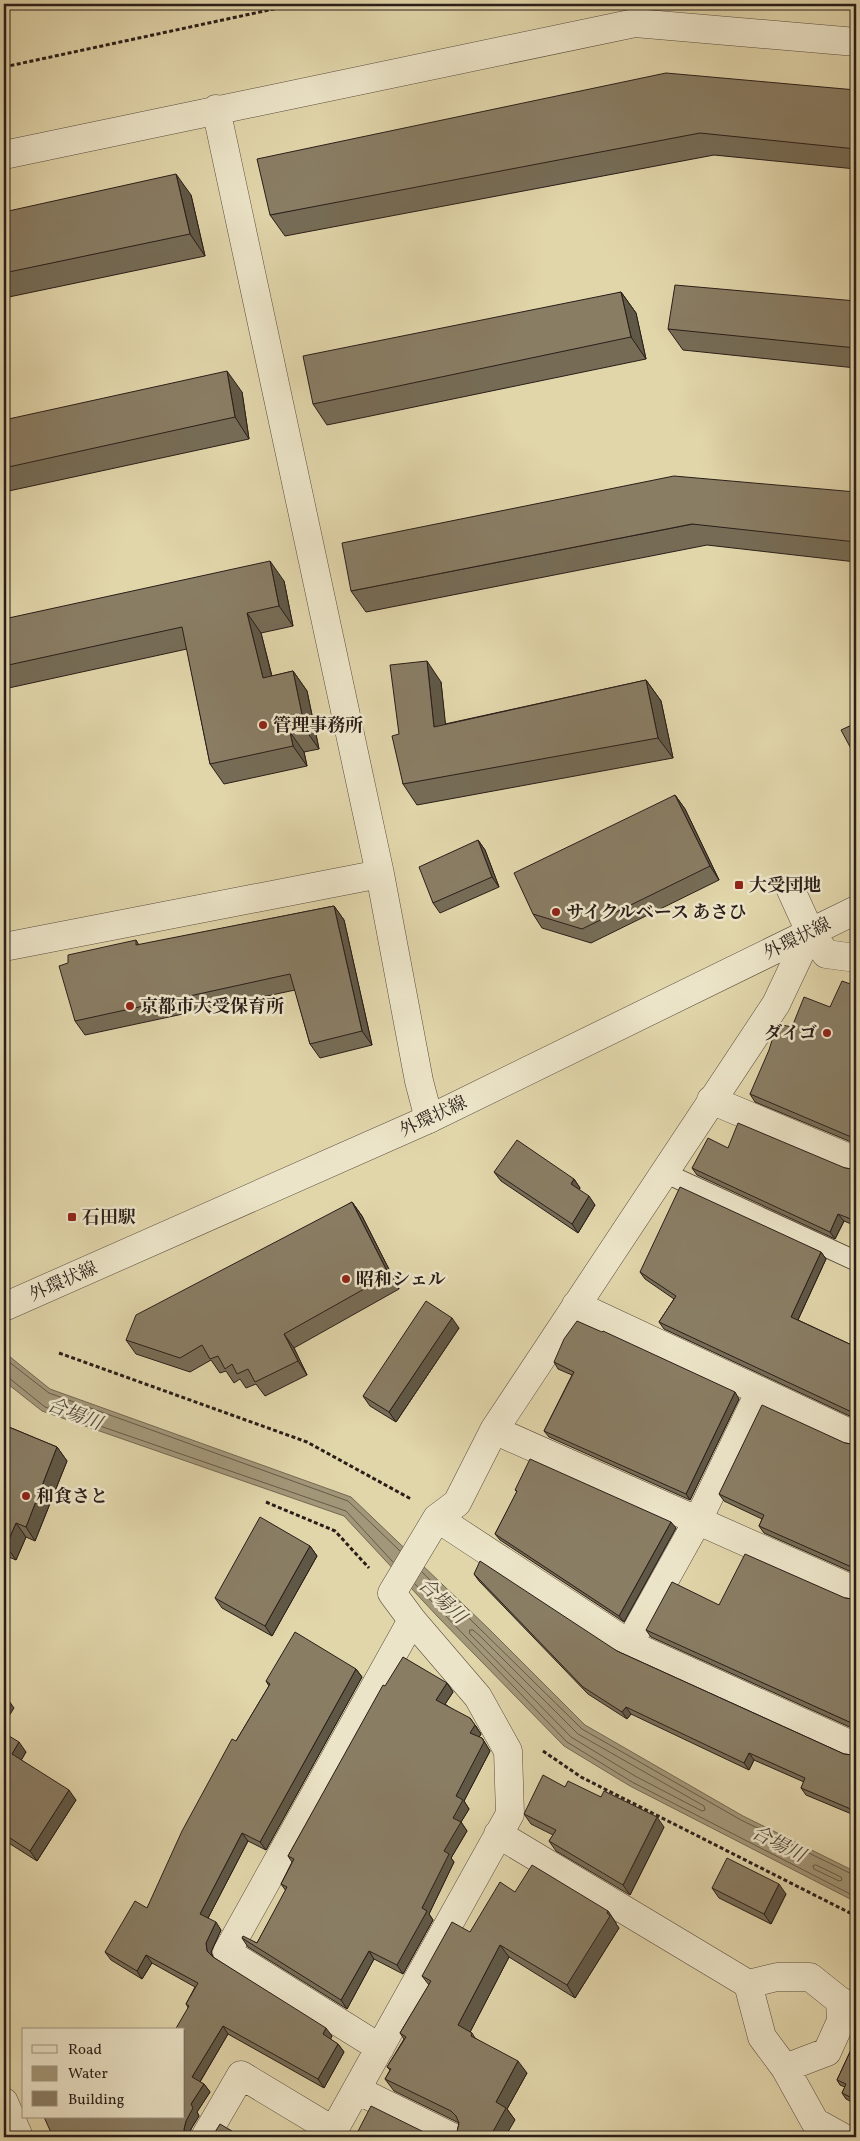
<svg xmlns="http://www.w3.org/2000/svg" width="860" height="2141" font-family="Vollkorn,'Noto Serif JP',serif">
<rect width="100%" height="100%" fill="#e1d5aa"/>
<filter id="stains"><feTurbulence type="fractalNoise" baseFrequency=".004" numOctaves="4"/><feColorMatrix values="0 0 0 0 .2 0 0 0 0 .09 0 0 0 0 .02 0 0 0 .5 -.17"/></filter>
<radialGradient id="worn" r=".72"><stop offset=".6" stop-color="#630" stop-opacity="0"/><stop offset="1" stop-color="#630" stop-opacity=".3"/></radialGradient>
<path fill="#a39779" stroke="#736753" d="M4,1352l46,37 301,108 138,132 96,96 158,91 113,56v30l-226,-116 -66,-40 -126,-129 -94,-101 -302,-105 -38,-30z"/>
<g fill="none" stroke-linecap="round" stroke-linejoin="round">
<path stroke="#665a49" stroke-width="1" d="M4,1358l45,35 299,108 52,50
M4,1377l5,1 36,29 301,104 47,51
M422,1572l160,157 159,91 115,56
M415,1584l152,158 65,40 224,115
M470,1630h3l8,7 97,97 126,72 1,4 -3,1 -67,-35 -64,-39 -101,-103z
M816,1865l25,12 1,3 -3,1 -25,-12 -1,-3z"/>
<g stroke="#584c3d" stroke-width="21">
<path id="service" d="M663,1172l193,89"/>
</g>
<g stroke="#584c3d" stroke-width="29">
<path id="minor" d="M216,109l164,765 39,207 10,38
M4,155l631,-132 221,19
M791,890l19,42 16,22 30,4
M4,947l376,-73
M711,1100l145,61
M576,1305l280,131
M494,1430l362,161
M437,1518l192,126 227,103
M629,1644l69,-124 62,-129
M498,1834l250,150 29,-7h33l30,24 16,6
M748,1984l14,53 23,31 30,54 27,15
M380,2048l-153,-96 185,-332
M785,2068l42,-16 14,-31 -1,-20
M357,2090l95,47
M205,2137l36,-62 93,56
M330,2137l180,-323 -2,-63 -30,-54 -66,-77 -20,-27 45,-75 20,-15 37,-73 282,-426 34,-72"/>
</g>
<g stroke="#584c3d" stroke-width="29">
<path id="tertiary" d="M4,1307l425,-188 427,-209
M4,2102l15,35"/>
</g>
<path stroke="#2a1e19" stroke-width="3" stroke-dasharray="4 2.5" stroke-linecap="butt" d="M4,67l293,-63
M59,1353l248,89 104,57
M266,1502l69,29 34,37
M543,1751l38,26 275,139"/>
<use href="#service" stroke="#ece4c8" stroke-width="19"/>
<use href="#minor" stroke="#ece4c8" stroke-width="28"/>
<use href="#tertiary" stroke="#ece4c8" stroke-width="28"/>
</g>
<path fill="#766c56" stroke="#2a1e19" d="M856,90v79l-142,-14 -429,81 -15,-21z
M191,195l14,61 -201,42v-86z
M621,292l15,21 10,46 -319,66 -14,-21z
M856,301v67l-173,-18 -15,-21z
M242,392l7,47 -245,53v-72z
M856,492v70l-149,-17 -341,67 -15,-21z
M284,581l9,45 -32,7 11,43 21,-5 14,20 12,58 -15,3 3,14 -83,18 -14,-20 -23,-115 -183,40v-70z
M646,680l15,21 12,57 -256,47 -14,-21 -4,-50 42,-52 4,42z
M675,795l10,14 34,71 -128,63 -49,-15 -9,-14z
M478,840l7,10 14,37 -59,26 -7,-10z
M334,906l10,14 28,125 -52,13 -10,-14 -15,-54 -210,45 -10,-14 61,-81 3,5z
M856,986v158l-101,-42 -5,-8 42,-67 38,-20z
M728,1148l117,20 7,1 4,-1v58l-12,-5 -9,18 -138,-64 -5,-7z
M494,1172l80,7 6,9 -1,2 16,15 -17,28 -77,-52z
M352,1202l10,14 37,73 -105,59 13,27 -42,21 -9,-12 -10,4 -6,-9 -6,4 -8,-12 -6,2 -9,-13 -21,12 -54,-18 -10,-14z
M821,1252l5,7 -28,61 58,27v72l-192,-90 -5,-7 15,-23 -29,-20 -5,-7z
M459,1328l-63,94 -26,-16 -7,-10z
M554,1362l185,37 -49,101 -141,-63 -5,-6 28,-56 -14,-6z
M4,1425l53,22 10,14 -32,80 -9,-4 -10,23 -12,-5z
M845,1443l7,1 4,-1v131l-92,-41 -5,-7 3,-7 -38,-18 -5,-7z
M515,1490l161,38 -52,94 -124,-82 -5,-6 22,-42z
M310,1546l7,10 -45,80 -50,-28 -7,-10z
M474,1574l143,77 227,103 9,1 3,-1v65l-2,-4 -48,-20 -5,-7 3,-6 -50,-22 -5,10 -118,-56 -4,5 -39,-25 -109,-113z
M845,1598l8,1 3,-1v132l-205,-93 -5,-7 73,-25z
M356,1669l6,8 -96,173 -18,-9 -40,77 13,12 -10,22 2,5 119,79 -2,3 8,5 6,8 -20,36 -96,-54 -28,48 4,2 6,8 -13,20 2,4 -8,13 -2,8h-136l131,-20 4,-110 -2,-3 9,-17 -43,-24 -10,16 -31,-19 -6,-8 42,-44 89,-167 33,-55 -3,-5z
M447,1683l6,9 -8,12 31,22 5,8 -2,3 3,1 8,13 -26,50 5,8 -8,13 6,9 -16,27 3,4 -25,52 4,6 -30,54 -29,-15 -27,50 -99,-62 -6,-9 15,5 29,-52 -5,-7 11,-22 -4,-6 97,-170z
M4,1733l22,19 -5,8 55,40 -39,61 -33,-21z
M565,1787l36,10 63,30 -34,68 -74,-44 -7,-10 4,-6 -22,-11 -7,-10z
M712,1888l74,6 -15,30 -52,-26z
M515,1892l93,19 8,12v1l3,4 -44,70 -66,-41 -39,75 2,1 3,5 52,35 -20,36 8,11 -58,12 2,-9 -65,-32 -9,-12 5,-9 -3,-3 17,-28 -4,-6 29,-48 -7,-9 48,-44z
M856,2039v65l-10,-5 -4,-6 3,-6 -5,-2 -3,-5z"/>
<path fill="#605846" stroke="#2a1e19" d="M176,174l15,21 14,61 -15,-22z
M621,292l15,21 10,46 -15,-22z
M227,371l15,21 7,47 -14,-22z
M270,561l14,20 9,45 -14,-20z
M247,613l14,20 16,65 -14,-20z
M427,661l14,21 7,65 -14,-20z
M293,671l14,20 12,58 -14,-20z
M646,680l15,21 12,57 -15,-20z
M290,732l14,20 3,14 -14,-20z
M675,795l10,14 34,71 -9,-14z
M478,840l7,10 14,37 -7,-10z
M334,906l10,14 28,125 -10,-14z
M574,1179l6,9 -3,5 -6,-9z
M589,1196l6,9 -17,28 -6,-9z
M352,1202l10,14 37,73 -10,-14z
M838,1214l6,7 -9,18 -5,-7z
M821,1252l5,7 -30,65 -5,-7z
M452,1318l7,10 -63,94 -7,-10z
M284,1334l10,14 13,27 -9,-14z
M735,1392l4,7 -49,101 -4,-6z
M57,1447l10,14 -32,80 -9,-14z
M671,1522l5,6 -52,94 -5,-6z
M16,1523l10,14 -10,23 -10,-14z
M310,1546l7,10 -45,80 -7,-10z
M356,1669l6,8 -96,173 -6,-8z
M447,1683l6,9 -11,17 -6,-9z
M7,1698l7,10 -10,16v-21z
M626,1707l5,7 -4,5 -5,-7z
M470,1718l11,16 -5,8 -6,-9z
M482,1738l8,13 -26,50 5,8 -8,13 6,9 -16,27 3,4 -25,52 4,6 -30,54 -6,-9 25,-57 22,-57 9,-33 3,-22z
M19,1742l7,10 -7,12 -7,-10z
M749,1753l5,7 -5,10 -5,-7z
M69,1790l7,10 -39,61 -7,-10z
M657,1817l7,10 -34,68 -7,-10z
M242,1833l6,8 -42,81 -6,-8z
M779,1884l7,10 -15,30 -7,-10z
M608,1911l8,12v1l3,4 -44,70 -8,-13z
M216,1922l5,8 -10,22 2,7 -6,-8 -1,-8z
M500,1945l9,12 -42,81 -9,-13z
M369,1951l5,8 -27,50 -6,-9z
M146,1955l6,8 -10,16 -5,-8z
M223,2026l5,8 -30,51 -6,-8z
M326,2028l6,8 -3,7 -6,-9z
M338,2044l6,8 -20,36 -6,-9z
M518,2061l9,12 -20,36 8,11 -10,17h-15l6,-35z
M204,2084l6,8 -13,20 2,4 -8,13 -2,8h-3l-2,-8 2,-8 5,-17z"/>
<path fill="#897d64" stroke="#2a1e19" d="M666,73l190,17v59l-156,-16 -430,82 -13,-56z
M176,174l14,60 -186,39v-61z
M675,285l181,16v47l-188,-19z
M621,292l10,45 -318,67 -10,-48z
M227,371l8,46 -231,51v-48z
M674,476l182,16v50l-164,-18 -341,67 -9,-48z
M270,561l9,45 -32,7 16,65 30,-7 12,58 -15,3 3,14 -83,18 -28,-137 -178,39v-47z
M427,661l7,66 212,-47 12,58 -255,46 -11,-48 7,-2 -9,-69z
M856,723v35l-15,-28z
M675,795l35,71 -128,63 -49,-15 -19,-41z
M478,840l14,37 -59,26 -14,-36z
M334,906l28,125 -52,13 -20,-70 -215,47 -16,-55 9,-3v-8l68,-15v5z
M842,981l14,5v153l-106,-45 19,-44 8,-26 15,3 12,-30 26,10z
M738,1123l107,45 7,1 4,-1v53l-18,-7 -8,18 -138,-64 16,-30 20,10z
M517,1140l57,39 -3,5 18,12 -17,28 -78,-52z
M680,1187l141,65 -30,65 65,30v67l-197,-92 17,-26 -36,-24z
M352,1202l37,73 -105,59 14,27 -43,21 -7,-13 -11,5 -5,-10 -7,5 -7,-13 -8,3 -8,-14 -22,13 -54,-18 10,-25z
M426,1301l26,17 -63,94 -26,-16z
M577,1321l25,11 1,-1 132,61 -49,102 -142,-63 30,-59 -20,-10 10,-23z
M762,1405l83,38 7,1 4,-1v126l-97,-43 5,-11 -45,-21z
M4,1425l53,22 -31,80 -10,-4 -10,23 -2,-1z
M530,1459l141,63 -52,94 -124,-82 22,-43 -2,-1z
M260,1517l50,29 -45,80 -50,-28z
M745,1554l100,44 8,1 3,-1v127l-210,-95 26,-48 47,23z
M480,1561l137,90 227,103 9,1 3,-1v60l-4,-2 1,-2 -52,-22 4,-10 -56,-25 -5,10 -118,-56 -4,5 -39,-25 -109,-113z
M295,1632l61,37 -96,173 -18,-9 -42,81 16,8 -10,21 1,8 6,6 113,71 -3,6 15,10 -20,35 -95,-53 -31,51 12,7 -13,20 2,4 -7,13 -2,8 1,7 2,1h-134l-9,-20h140v-87h-9l14,-24 -3,-2 12,-21 -52,-28 -9,16 -32,-19 30,-51 12,7 35,-77 50,-92 4,2 34,-57 -4,-3z
M403,1657l44,26 -11,17 34,18 5,7 -5,8 12,5 2,4 -28,54 7,4 -10,18 8,4 -17,29 5,3 -27,54 5,3 -30,54 -28,-14 -28,49 -99,-62 1,-2 14,7 30,-56 -6,-3 13,-25 -6,-3 95,-171 2,1z
M4,1695l3,3 -3,5z
M4,1733l15,9 -7,12 57,36 -39,61 -26,-17z
M543,1775l22,12 3,-6 33,16 3,-6 53,26 -34,68 -74,-44 7,-11 -32,-16z
M727,1858l52,26 -15,30 -52,-26z
M532,1865l76,46 -1,2 3,3 -43,69 -67,-40 -42,80 14,8 -1,3 47,25 -22,41 10,6 -16,29h-37l4,-5 2,-9 -3,-7 -5,-5 -66,-32 6,-10 -4,-2 19,-30 -6,-4 31,-52 -9,-5 30,-54 18,10 30,-50 15,10z
M856,2039v61l-14,-7 4,-9 -9,-4z
M371,2106l63,31h-79z
M220,2124l22,13h-30z"/>
<g fill="#8f2418" stroke="#ece4c8" stroke-width="2">
<circle cx="263" cy="725" r="5"/>
<rect x="734" y="880" width="10" height="10" rx="2.5"/>
<circle cx="556" cy="912" r="5"/>
<circle cx="130" cy="1006" r="5"/>
<circle cx="827" cy="1033" r="5"/>
<rect x="67" y="1212" width="10" height="10" rx="2.5"/>
<circle cx="346" cy="1279" r="5"/>
<circle cx="26" cy="1496" r="5"/>
</g>
<g text-anchor="middle" stroke-width="5" stroke-linejoin="round" paint-order="stroke">
<g font-size="18" font-weight="bold" fill="#2a1e19" stroke="#ece4c8" text-anchor="start">
<text x="273" y="731">管理事務所</text>
<text x="749" y="891">大受団地</text>
<text x="566" y="918">サイクルベース あさひ</text>
<text x="140" y="1012">京都市大受保育所</text>
<text x="817" y="1039" text-anchor="end">ダイゴ</text>
<text x="82" y="1223">石田駅</text>
<text x="356" y="1285">昭和シェル</text>
<text x="36" y="1502">和食さと</text>
</g>
<g font-size="18" fill="#2a1e19" stroke="#ece4c8">
<text transform="translate(797 938) rotate(-26)" y="6">外環状線</text>
<text transform="translate(433 1116) rotate(-25)" y="6">外環状線</text>
<text transform="translate(63 1281) rotate(-24)" y="6">外環状線</text>
</g>
<g font-size="19" font-style="italic" fill="#54483b" stroke="#ece4c8">
<text transform="translate(75 1413) rotate(21)" y="7">合場川</text>
<text transform="translate(443 1600) rotate(43)" y="7">合場川</text>
<text transform="translate(779 1843) rotate(27)" y="7">合場川</text>
</g>
</g>
<rect width="860" height="2141" fill="none" stroke="#e1d5aa" stroke-width="20"/>
<rect x="5" y="5" width="850" height="2131" fill="none" stroke="#2a1e19" stroke-width="2.5"/>
<rect x="10" y="10" width="840" height="2121" fill="none" stroke="#2a1e19"/>
<rect x="22" y="2028" width="162" height="90" fill="#ece4c8" stroke="#9e9582"/>
<rect x="32" y="2045" width="25" height="8" fill="#ece4c8" stroke="#9e9582"/>
<text x="68" y="2054" font-size="15" fill="#2a1e19">Road</text>
<rect x="32" y="2066" width="25" height="15" fill="#a39779" stroke="#9e9582"/>
<text x="68" y="2078" font-size="15" fill="#2a1e19">Water</text>
<rect x="32" y="2091" width="25" height="15" fill="#897d64" stroke="#9e9582"/>
<text x="68" y="2104" font-size="15" fill="#2a1e19">Building</text>
<rect width="100%" height="100%" filter="url(#stains)"/>
<rect width="100%" height="100%" fill="url(#worn)"/>
</svg>
